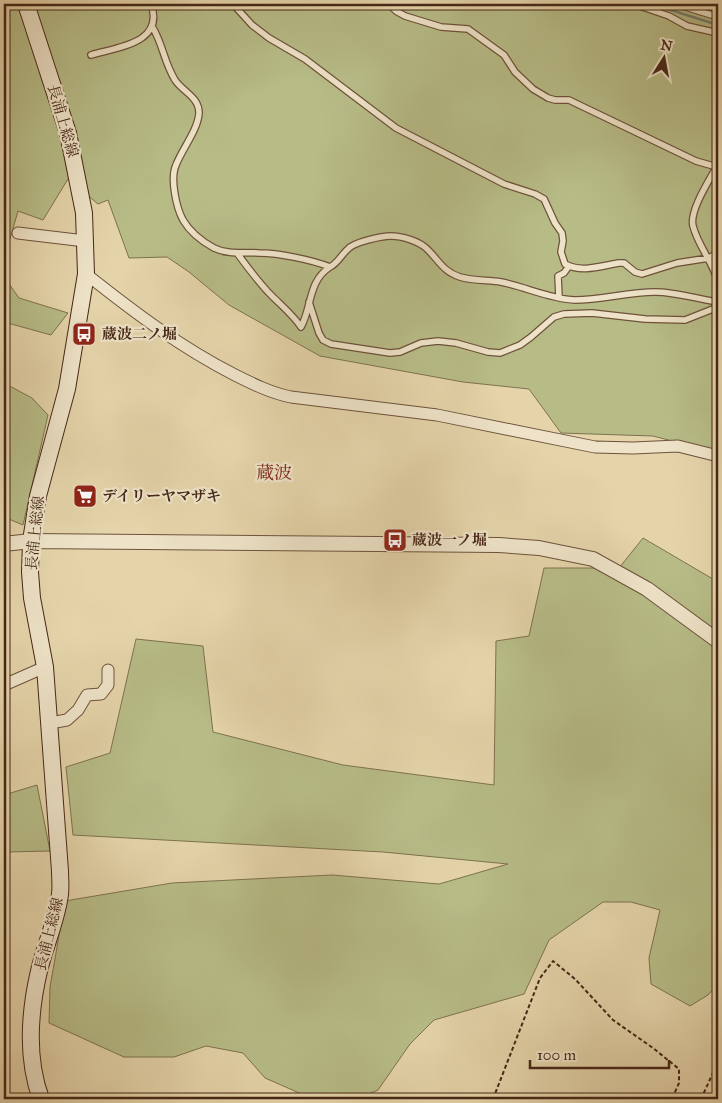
<svg xmlns="http://www.w3.org/2000/svg" width="722" height="1103" font-family="'IM FELL Great Primer','Noto Serif JP',serif">
<rect width="100%" height="100%" fill="#e5d4aa"/>
<filter id="stains"><feTurbulence type="fractalNoise" baseFrequency=".004" numOctaves="4"/><feColorMatrix values="0 0 0 0 .2 0 0 0 0 .09 0 0 0 0 .02 0 0 0 .5 -.17"/></filter>
<radialGradient id="worn" r=".72"><stop offset=".6" stop-color="#630" stop-opacity="0"/><stop offset="1" stop-color="#630" stop-opacity=".3"/></radialGradient>
<path fill="#b7bc87" stroke="#7e724f" d="M4,4h714v449l-65,-17 -92,-3 -32,-44 -66,-7 -143,-26 -91,-51 -40,-33 -22,-15 -38,1 -21,-58 -10,4 -30,-25 -25,41 -25,-9 -8,28 -6,2z
M4,277l15,21 49,15 -17,22 -47,-13z
M4,383l28,15 16,17 -25,110 -19,-8z
M643,538l75,44v402l-10,11 -18,11 -39,-22 -2,-26 11,-48 -29,-8h-28l-54,38 -25,54 -90,26 -24,24 -32,46 -21,9h-44l-48,-21 -22,-25 -37,-7 -32,11h-50l-75,-34 1,-36 15,-86 107,-18 160,-8 107,9 69,-20 -125,-12 -310,-17 -7,-68 44,-14 26,-114 67,7 10,86 130,33 151,20 2,-144 33,-5 15,-68h75z
M37,785l13,66 -43,1 -3,11v-68z"/>
<g fill="none" stroke-linecap="round" stroke-linejoin="round">
<path stroke="#767e70" stroke-width="2.5" d="M652,4l66,21"/>
<g stroke="#6e523c" stroke-width="8">
<path id="service" d="M233,4l19,21 17,13 36,21 91,69 108,56 31,10 9,5 11,24 7,10 1,8 -2,11 4,12c16,9 36,2 54,-1h5l11,9 7,2 35,-11 32,-5 9,-5
M389,4l7,7 9,5 36,11 27,2 36,26 11,17 18,17 15,9 7,2h14l127,61 21,6
M634,4l35,12 18,10 31,7
M676,4l42,13
M153,28c10,17 11,34 22,52 8,12 24,17 24,33 -1,17 -17,36 -23,52 -6,13 0,42 7,55 7,12 20,22 31,28 14,7 30,4 45,5 20,0 53,7 71,14 8,-4 11,-12 18,-18 6,-7 34,-13 43,-13 11,0 27,5 35,12 12,11 17,24 34,29 13,4 28,3 41,5 25,5 49,17 74,18 27,0 53,-8 80,-8 21,0 42,7 63,10
M91,55c27,-8 74,-12 60,-51
M717,166c-7,13 -28,45 -24,60 5,20 20,36 25,56
M237,253c11,15 22,30 35,43 10,10 21,19 29,31 11,-20 7,-46 29,-60
M559,297l-1,-21 6,-3 5,-7
M309,302l10,31 4,7 8,4 59,9 10,-1 21,-9 17,-2 18,2 32,9 12,1 20,-8 11,-8 23,-20 10,-3 28,-1 53,6 40,1 33,-13"/>
</g>
<g stroke="#6e523c" stroke-width="13">
<path id="minor" d="M18,233l67,8
M86,274c48,38 94,73 149,101 18,9 36,18 56,22l146,18 158,32 38,1 45,-2 40,10
M4,685l41,-18
M50,723l17,-3 11,-10 9,-15 14,-1 7,-9v-15"/>
</g>
<g stroke="#6e523c" stroke-width="16">
<path id="tertiary" d="M4,544l27,-3 468,4 40,3 54,11 54,30 71,52"/>
</g>
<g stroke="#462717" stroke-width="18">
<path id="secondary" d="M26,4l42,129 16,80 2,61 -19,115 -29,107 -7,45 -1,31 2,26 13,69 15,204c0,7 1,15 0,23 -3,26 -15,51 -21,77 -10,43 -13,87 2,128"/>
</g>
<path stroke="#462717" stroke-width="2" stroke-dasharray="4 2.5" stroke-linecap="butt" d="M716,561l2,1
M493,1099l47,-121 13,-17 22,18 38,41 40,28 26,21v14l-7,16
M701,1099l17,-37"/>
<use href="#service" stroke="#eee3c8" stroke-width="5.5"/>
<use href="#minor" stroke="#eee3c8" stroke-width="11"/>
<use href="#tertiary" stroke="#eee3c8" stroke-width="14"/>
<use href="#secondary" stroke="#eee3c8" stroke-width="16"/>
</g>
<defs>
<g id="bus-square" transform="scale(1.25)"><rect x="-9" y="-9" width="18" height="18" rx="4" fill="#8f2418" stroke="#eee3c8"/><path d="M-5-6H5V4H4V6H2V4H-2V6H-4V4H-5ZM-3.5-4V0h7V-4ZM-3.5 1.2v1.5H-2V1.2ZM2 1.2v1.5H3.5V1.2Z" fill="#fff"/></g>
<g id="supermarket-square" transform="scale(1.25)"><rect x="-9" y="-9" width="18" height="18" rx="4" fill="#8f2418" stroke="#eee3c8"/><path d="M-6-5.5h2.5l.6 2H6L4.5 2H-2.5L-4.4-4H-6ZM-1.5 3.2a1.3 1.3 0 1 0 .1 0ZM3 3.2a1.3 1.3 0 1 0 .1 0Z" fill="#fff"/></g>
</defs>
<g fill-rule="evenodd">
<use href="#bus-square" x="84" y="334"/>
<use href="#supermarket-square" x="85" y="496"/>
<use href="#bus-square" x="395" y="540"/>
</g>
<g text-anchor="middle" stroke-width="4.5" stroke-linejoin="round" paint-order="stroke">
<g font-size="15" fill="#462717" stroke="#eee3c8">
<text transform="translate(63 121) rotate(74)" y="5">長浦上総線</text>
<text transform="translate(35 533) rotate(-84)" y="5">長浦上総線</text>
<text transform="translate(49 934) rotate(-76)" y="5">長浦上総線</text>
</g>
<g font-size="15" font-weight="bold" fill="#462717" stroke="#eee3c8" text-anchor="start">
<text x="102" y="339">蔵波二ノ堀</text>
<text x="102" y="501">デイリーヤマザキ</text>
<text x="412" y="545">蔵波一ノ堀</text>
</g>
<g font-size="18" fill="#7a1f14" stroke="#eee3c8">
<text x="274" y="479">蔵波</text>
</g>
</g>
<rect width="722" height="1103" fill="none" stroke="#e5d4aa" stroke-width="20"/>
<rect x="5" y="5" width="712" height="1093" fill="none" stroke="#462717" stroke-width="2.5"/>
<rect x="10" y="10" width="702" height="1083" fill="none" stroke="#462717"/>
<g transform="translate(664 58) rotate(11)" stroke="#eee3c8" stroke-width="4" paint-order="stroke">
<path d="M0-4L9 19L0 12L-9 19Z" fill="#462717"/>
<text y="-8" font-size="14" font-weight="bold" text-anchor="middle" fill="#462717">N</text>
</g>
<path d="M530 1060v8h139v-8" fill="none" stroke="#462717" stroke-width="2.5"/>
<text x="537" y="1060" font-size="15" fill="#462717" stroke="#eee3c8" stroke-width="4" paint-order="stroke">100 m</text>
<rect width="100%" height="100%" filter="url(#stains)"/>
<rect width="100%" height="100%" fill="url(#worn)"/>
</svg>
